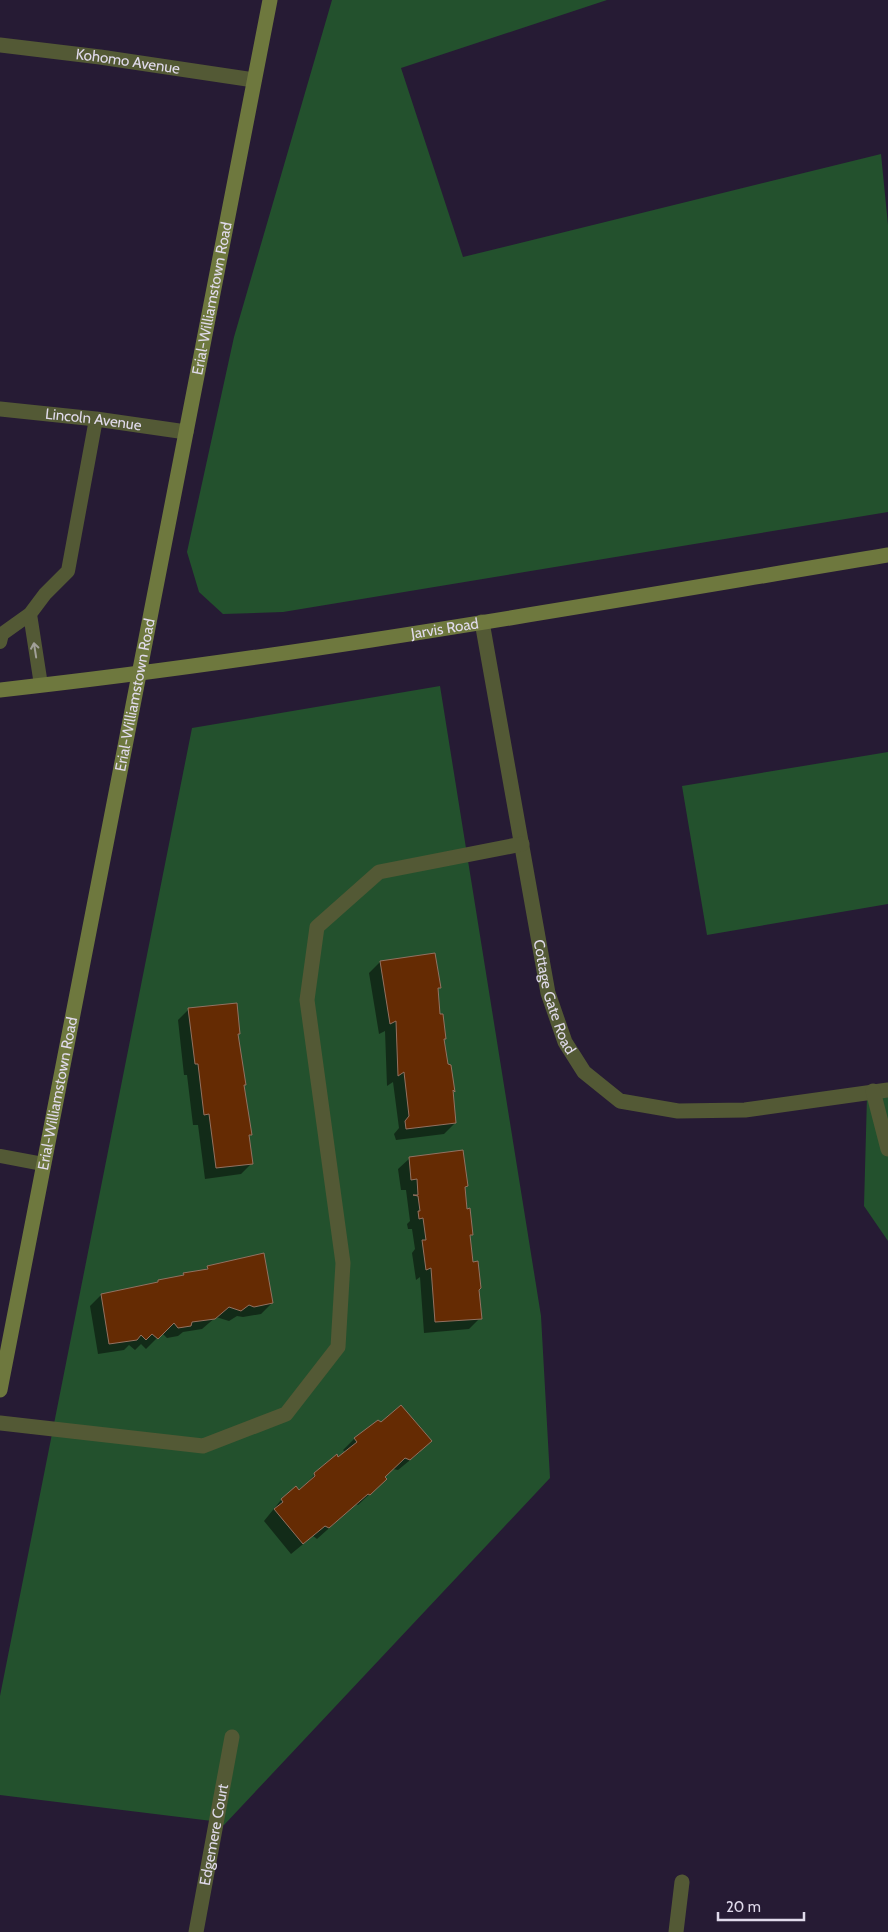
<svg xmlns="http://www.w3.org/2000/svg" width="888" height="1932" font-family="Cabin,sans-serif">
<rect width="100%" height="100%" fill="#261b34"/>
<path fill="#23512d" d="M332,0h275l-206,68 62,189 418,-103 7,71v287l-605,100 -60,2 -24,-22 -12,-40 47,-215z
M440,686l101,630 9,162 -326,347 -12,-4 -212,-26v-99l192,-968z
M888,752v152l-181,31 -25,-149z
M888,1095v146l-24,-35 3,-110z"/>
<path fill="#0007" d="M434,954l5,33 -2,3 2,25 6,24 -2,1 4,25 3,1 4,25 -2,2 3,30 -11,11 -48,6 -2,-6 5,-6 -6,-46 -6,4 -2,-55 -6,3 -10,-61 11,-11z
M236,1004l3,30 -2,2 13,99 -2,2 4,26 -11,11 -36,5 -7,-54h-5l-6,-50h-3l-6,-55 11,-11z
M410,1158l54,30 2,22 6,24 -3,3 3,27 6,26 2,28 -11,11 -45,4 -4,-56 -4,3 -4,-27 3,-4 -3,-20h-4l-1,-5 3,-3 -4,-31h-5l-3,-21z
M208,1267l64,36 -11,11 -18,3 -6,-1 -8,5 -13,-4 -14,12 -19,3 -5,4 -11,2 -5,-5 -16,16 -5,-5 -6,6 -6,-5 -5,5 -26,4 -8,-48 11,-11 80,-18 3,-3 20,-3z
M378,1421l42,31 -22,18 -5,-1 -9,8 -10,13 -16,15 -2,-1 -39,35 -4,-3 -22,18 -27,-33 17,-21 15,-12 3,4 16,-18 31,-21 -3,-3 11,-11z"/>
<path fill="#652b03" stroke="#927161" d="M435,953l6,35h-3l2,26h3l3,25h-2l4,25 3,1 4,27 -2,-2 3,33 -50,6 -1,-8 4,-5 -5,-44 -6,4 -2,-55 -6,3 -10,-63z
M237,1003l3,31h-2l8,51h-2l8,50h-3l4,29 -37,4 -7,-54 -5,1 -6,-51h-3l-7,-56z
M463,1150l5,36 -3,1 2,22 3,-1 3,27h-3l3,27 5,-1 3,27 -2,2 3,29 -47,3 -4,-54 -5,2 -4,-30h4l-3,-22 -4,1 -1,-8h2l-2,-15 -5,-1h5l-1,-16 -6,1 -2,-23z
M264,1253l9,50 -19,4 -5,-2 -8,6 -12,-4 -14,12 -23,3 -1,4 -13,2 -4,-5 -16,16 -6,-5 -6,6 -5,-5 -4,5 -28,4 -8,-50 57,-12v-2l26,-5 -1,-2 25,-4 -1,-3z
M401,1405l31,36 -22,19 -5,-2 -20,19 2,2 -17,16 -2,-1 -39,34 -4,-2 -22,18 -29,-35 9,-7 -2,-3 15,-13 3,4 16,-14 -1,-3 23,-19 1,3 19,-15 -3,-4 24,-18 3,2z"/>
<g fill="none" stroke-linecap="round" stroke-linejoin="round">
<path stroke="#535935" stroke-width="14" d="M30,614l11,71
M0,642l2,-8 28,-20 15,-20 23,-23 28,-152
M0,1156l43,8"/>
<g stroke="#535935" stroke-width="15">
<path id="s1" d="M0,45l100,12 154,23"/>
<path id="s2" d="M0,409l96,10 90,13"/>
<path id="s3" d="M482,622l66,371 17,49 19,30 36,29 58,10 67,-1 143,-20"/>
<path d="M873,1091l15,58"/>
<path d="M0,1423l203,23 83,-32 52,-67 5,-84 -36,-263 10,-73 62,-55 143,-28"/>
<path id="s4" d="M196,1932l36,-195"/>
<path d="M676,1932l6,-50"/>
</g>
<g stroke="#6e783e" stroke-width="15">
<path id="s5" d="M0,690c298,-33 593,-86 888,-135"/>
<path id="s6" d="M0,1390l270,-1390"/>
</g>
</g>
<defs><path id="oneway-shaft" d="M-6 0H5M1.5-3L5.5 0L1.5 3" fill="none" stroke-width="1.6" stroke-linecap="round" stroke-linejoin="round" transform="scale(1.25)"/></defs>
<use stroke="#a1a099" href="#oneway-shaft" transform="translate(35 650) rotate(-99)"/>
<g text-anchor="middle" stroke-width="4" stroke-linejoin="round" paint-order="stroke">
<g font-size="15" fill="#e0daeb" stroke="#261b34">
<text dy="5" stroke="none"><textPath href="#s1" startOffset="129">Kohomo Avenue</textPath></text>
<text dy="5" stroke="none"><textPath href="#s6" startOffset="1112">Erial-Williamstown Road</textPath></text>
<text dy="5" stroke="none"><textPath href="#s2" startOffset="94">Lincoln Avenue</textPath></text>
<text dy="5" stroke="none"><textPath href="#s5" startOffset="449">Jarvis Road</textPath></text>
<text dy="5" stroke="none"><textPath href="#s6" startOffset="708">Erial-Williamstown Road</textPath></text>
<text dy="5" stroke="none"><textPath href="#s3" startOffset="382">Cottage Gate Road</textPath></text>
<text dy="5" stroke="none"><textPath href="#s6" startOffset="302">Erial-Williamstown Road</textPath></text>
<text dy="5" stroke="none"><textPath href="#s4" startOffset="99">Edgemere Court</textPath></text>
</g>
</g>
<path d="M718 1912v8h86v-8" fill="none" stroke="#e0daeb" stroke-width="2.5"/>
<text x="726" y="1912" font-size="15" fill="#e0daeb" stroke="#261b34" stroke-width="4" paint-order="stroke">20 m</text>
</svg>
